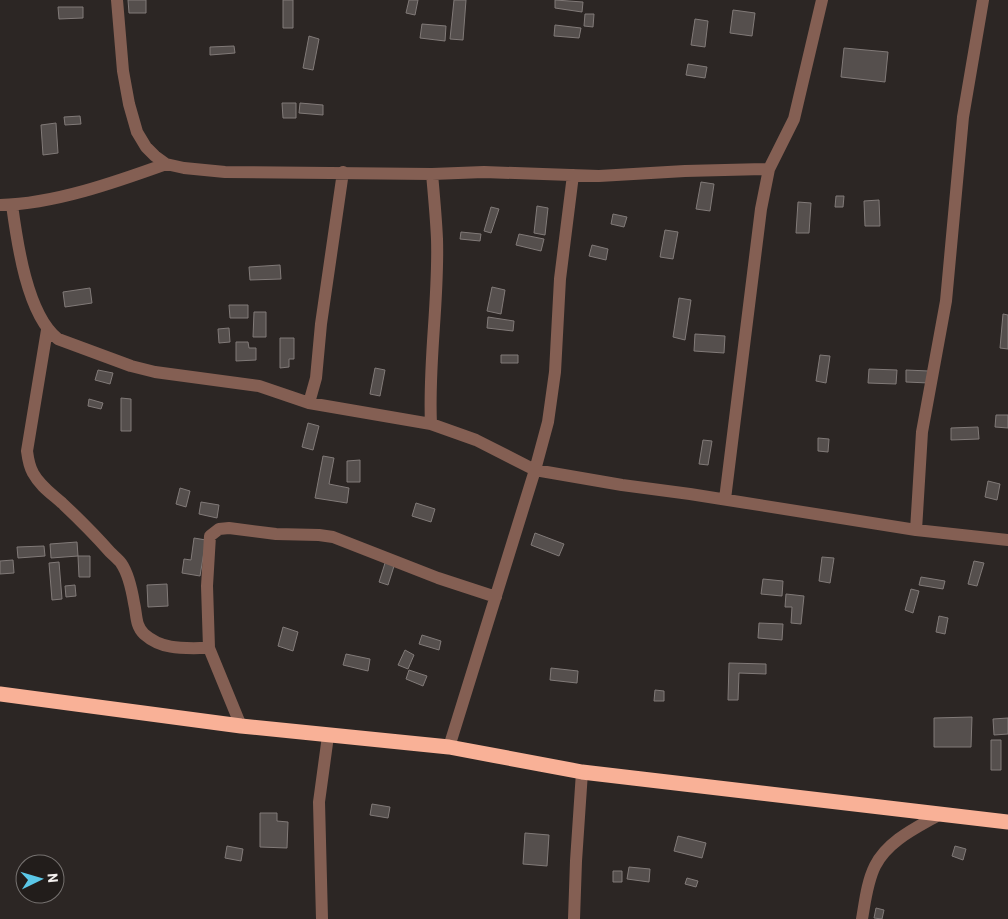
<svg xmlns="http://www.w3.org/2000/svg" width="1008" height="919" font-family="Barlow,sans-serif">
<rect width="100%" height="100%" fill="#2c2624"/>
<path fill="#554f4d" stroke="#817a78" d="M128,0h18v13h-17z
M283,0h10v28h-10z
M409,0h9l-3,15 -9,-2z
M454,0h12l-3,40 -13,-1z
M555,0l28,2 -1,10 -27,-4z
M58,7h25v11l-24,1z
M733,10l22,3 -3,23 -22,-3z
M585,14h9l-1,13 -9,-1z
M695,19l13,2 -3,26 -14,-2z
M422,24l24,2 -1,15 -25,-3z
M555,25l26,3 -2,10 -25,-2z
M309,36l10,3 -6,31 -10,-2z
M234,46l1,7 -25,2v-8z
M844,48l44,4 -3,30 -44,-5z
M688,64l19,3 -2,11 -19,-3z
M282,103h14v15h-13z
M300,103l23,2v10l-24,-2z
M80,116l1,8 -16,1 -1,-8z
M56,123l2,30 -15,2 -2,-30z
M701,182l13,2 -4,27 -14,-2z
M836,196h8l-1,11h-8z
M879,200l1,26h-15l-1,-25z
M798,202l13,1 -2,30h-13z
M537,206l11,2 -3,27 -11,-2z
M491,207l8,2 -8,24 -7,-2z
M613,214l14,3 -3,10 -13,-3z
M665,230l13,2 -5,27 -13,-2z
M461,232l20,2 -1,7 -20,-2z
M519,234l25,5 -3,12 -25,-6z
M592,245l16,4 -2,11 -17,-4z
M280,265l1,14 -31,1 -1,-13z
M492,287l13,3 -4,24 -14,-3z
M90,288l2,15 -27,4 -2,-15z
M679,298l12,2 -6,40 -12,-3z
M229,305h19v13h-18z
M254,312h12v25h-13z
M1003,314l5,1v34l-8,-1z
M488,317l26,4 -1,10 -26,-3z
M229,328l1,14 -11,1 -1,-14z
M695,334l30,2 -1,17 -30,-2z
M280,338h14v21h-5v8l-9,1z
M236,342h12l1,6h7v12l-20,1z
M501,355h17v8h-17z
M820,355l10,1 -4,27 -10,-2z
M375,368l10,2 -5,26 -10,-2z
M869,369l28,1 -1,14 -28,-1z
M98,370l15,3 -3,11 -15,-4z
M906,370l23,1v12l-23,-1z
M121,398l10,1v32h-10z
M89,399l14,4 -2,6 -13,-3z
M996,415h12v13l-13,-1z
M308,423l11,3 -6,24 -11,-3z
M978,427l1,12 -28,1v-12z
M818,438l11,1 -1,13 -10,-1z
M703,440l9,1 -4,24 -9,-1z
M323,456l11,2 -5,26 20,4 -2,15 -32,-5z
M360,460v22h-13v-21z
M988,481l12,3 -3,16 -12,-3z
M180,488l10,3 -4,16 -10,-3z
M201,502l18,3 -2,13 -18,-4z
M416,503l19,6 -4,13 -19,-6z
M535,533l29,11 -5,12 -28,-11z
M194,538l12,2 -6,36 -18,-3 2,-14 7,1z
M77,542l1,14 -27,2 -1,-14z
M44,546l1,10 -27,2 -1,-11z
M78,556h12v21h-11z
M822,557l12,1 -4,25 -11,-2z
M13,560l1,13 -14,1v-13z
M386,560l9,3 -7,22 -9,-3z
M974,561l10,2 -7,23 -9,-2z
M59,562l3,37 -10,1 -3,-37z
M921,577l24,4 -2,8 -24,-4z
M763,579l20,2 -1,15 -21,-2z
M167,584l1,22 -20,1 -1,-22z
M75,585l1,11 -10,1 -1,-11z
M911,589l8,2 -6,22 -8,-3z
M786,594l18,2 -3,28 -10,-1 1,-16h-7z
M939,616l9,2 -3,16 -9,-2z
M759,623l24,1 -1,16 -24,-2z
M283,627l15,5 -5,19 -15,-5z
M422,635l19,6 -2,9 -20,-6z
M405,650l9,5 -6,14 -10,-4z
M346,654l24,5 -2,12 -25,-6z
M729,663l37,1v10l-27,-1 -1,27h-10z
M551,668l27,3 -1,12 -27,-3z
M409,670l18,6 -4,10 -17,-7z
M655,690l9,1v10h-10z
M972,717l-1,30h-37v-29z
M1008,718v16l-14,1 -1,-16z
M991,740h10v30h-10z
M372,804l18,3 -2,11 -18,-3z
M260,813h17v8l11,1 -1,26 -27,-1z
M525,833l24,2 -2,31 -24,-2z
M678,836l28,7 -4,15 -28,-7z
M227,846l16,3 -2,12 -16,-3z
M955,846l11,3 -3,11 -11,-4z
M629,867l21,2 -1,13 -22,-3z
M613,871h9v11h-9z
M687,878l11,3 -2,6 -11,-3z
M876,908l8,2 -2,9 -8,-1z"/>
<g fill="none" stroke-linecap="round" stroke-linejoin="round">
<path stroke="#845f53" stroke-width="12" d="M117,0l6,71 6,33 8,28 9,15 9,9 11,8 18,4 41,4 207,2 52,-2 115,4 86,-5 84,-2
M0,205c54,-1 116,-23 166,-41
M12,205c5,37 15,110 46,134l73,27 24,6 104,14 50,17 122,21 45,16 59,30 87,15 68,9 226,36 92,10
M47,330l-20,121c1,8 2,15 6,22 7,13 19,21 29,30 17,16 33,32 48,49 4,4 8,7 11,11 7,10 11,28 13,40 3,12 1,22 10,31 19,17 42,14 65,14
M309,403l7,-25 5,-54 22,-152
M431,424c-3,-62 8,-123 6,-185 -1,-22 -3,-43 -5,-65
M725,499l36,-290 8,-40 25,-50 28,-119
M916,530l6,-98 24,-131 17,-184 20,-117
M241,726l-32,-78 -2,-62 3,-50 9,-7 10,-1 47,6 43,1 14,2 105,41 58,19
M449,747l86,-277 13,-48 7,-50 5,-93 13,-104
M322,919l-3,-117 9,-66
M574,919l2,-58 6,-89
M862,919c3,-17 5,-37 13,-53 13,-26 43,-39 67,-53"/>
<path stroke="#f9b197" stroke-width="15" d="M0,694l241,32 208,21 133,25 426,50"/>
</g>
<g transform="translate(40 879) rotate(85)"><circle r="24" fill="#221d1b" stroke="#75716f"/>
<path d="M0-4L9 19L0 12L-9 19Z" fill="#5bc7e7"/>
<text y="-8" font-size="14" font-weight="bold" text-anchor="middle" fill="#f2eeed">N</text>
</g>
</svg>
